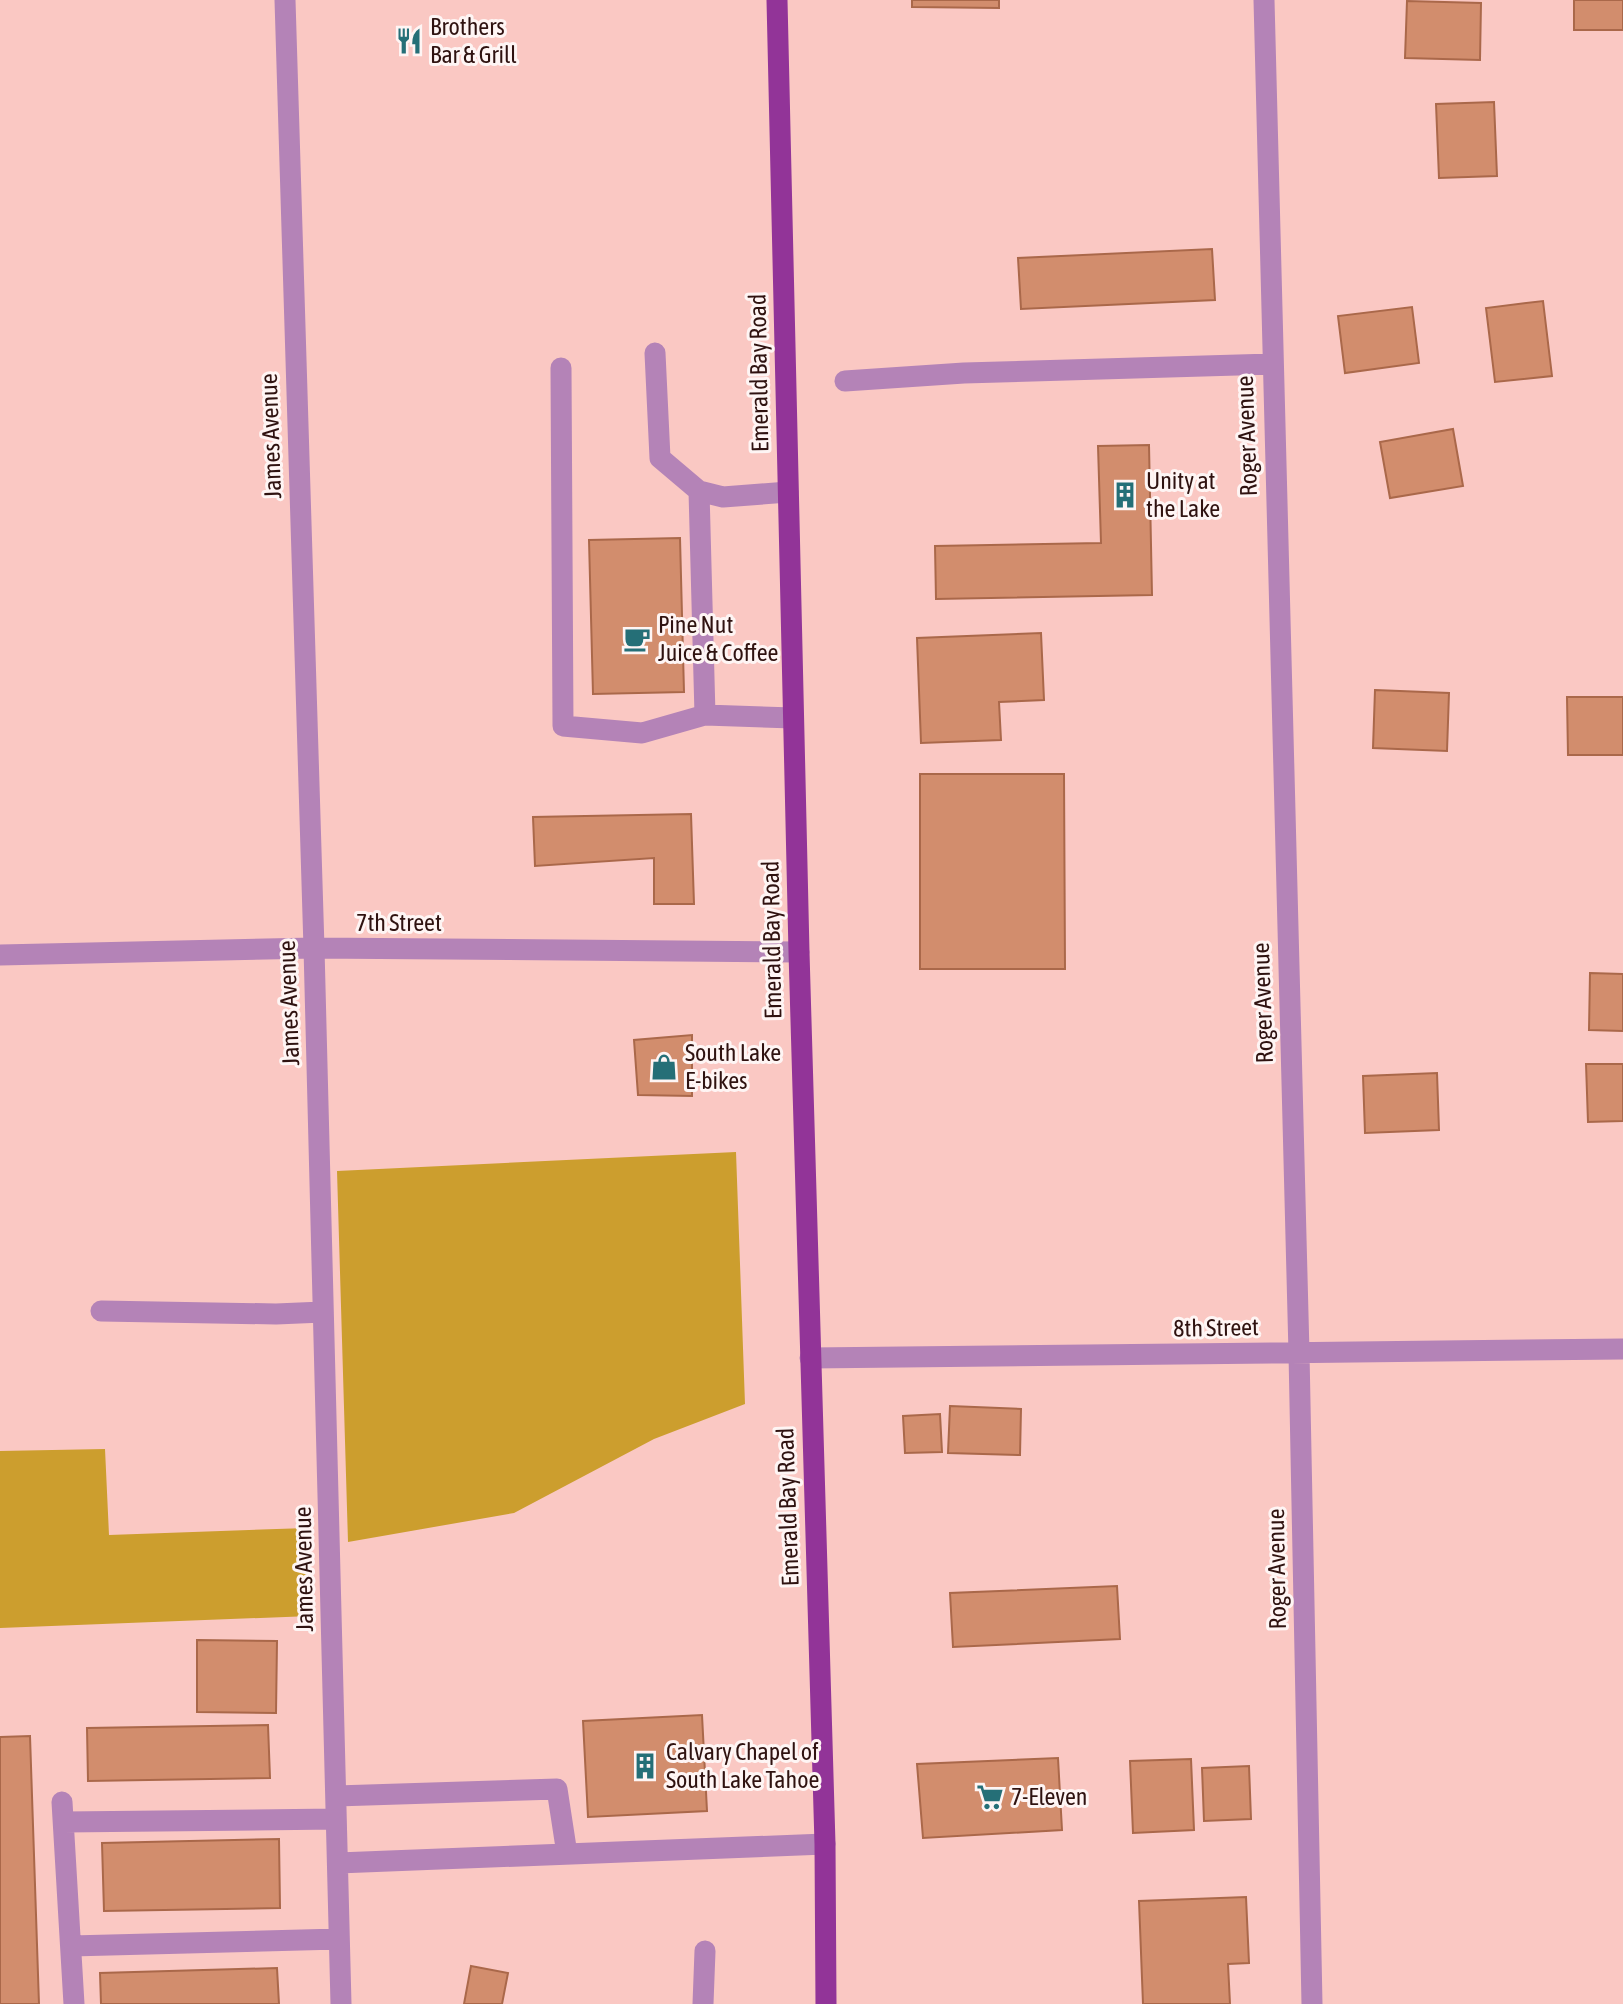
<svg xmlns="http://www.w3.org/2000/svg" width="1623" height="2004" font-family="'Asap Condensed',sans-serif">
<rect width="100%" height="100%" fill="#fac8c3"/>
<path fill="#cc9e2e" d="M736,1152l9,252 -91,35 -140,74 -166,29 -11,-371z
M105,1449l4,86 198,-7 4,88 -311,12v-177z"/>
<path fill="#d28d6d" stroke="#aa684a" stroke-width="2" d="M912,0h87v8l-87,-1z
M1574,0h49v30h-49z
M1407,1l74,2 -1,57 -75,-2z
M1494,102l3,74 -58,2 -3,-74z
M1212,249l3,51 -194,9 -3,-51z
M1543,301l9,75 -57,6 -9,-74z
M1412,307l7,56 -74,10 -7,-57z
M1453,429l10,57 -73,12 -10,-56z
M1149,445l3,150 -216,4 -1,-53 166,-3 -3,-97z
M680,538l4,154 -91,2 -4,-154z
M1041,633l3,67 -45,2 2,38 -80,3 -4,-105z
M1375,690l74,3 -2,58 -74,-3z
M1567,697h56v58h-55z
M920,774h144l1,195h-145z
M691,814l3,90h-40v-46l-119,8 -2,-49z
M1590,973l33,1v57l-34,-1z
M692,1035v61l-54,-1 -4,-55z
M1586,1064h37v57l-35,1z
M1437,1073l2,57 -74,3 -2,-57z
M950,1406l71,3 -1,46 -72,-2z
M940,1414l2,38 -37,1 -2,-37z
M1117,1586l3,53 -167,8 -3,-54z
M197,1640l80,1 -1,72 -79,-1z
M702,1715l5,96 -119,6 -5,-96z
M268,1725l2,53 -182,3 -1,-53z
M30,1736l9,268h-39v-267z
M1058,1758l4,72 -139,8 -6,-74z
M1191,1759l3,71 -61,3 -3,-72z
M1249,1766l2,53 -47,2 -2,-53z
M279,1839l1,69 -176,3 -2,-68z
M1246,1897l3,66 -21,1 2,40h-87l-4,-103z
M471,1966l37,7 -6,31h-38z
M277,1968l2,36h-178l-1,-31z"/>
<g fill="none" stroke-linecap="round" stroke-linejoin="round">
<path stroke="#b483b7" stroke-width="21" d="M285,0l29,948 27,1056
M1264,0l35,1353 13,651
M655,353l5,105 39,33 24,6 65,-5
M561,368l2,358 79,7 63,-18 88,3
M845,381l119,-8 308,-9
M699,491l6,224
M0,955l314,-7 485,4
M101,1311l175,3 47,-2
M810,1358l813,-9
M336,1796l221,-7 10,65
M62,1802l12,202
M64,1822l272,-3
M338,1863l487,-19
M71,1946l268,-7
M703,2004l2,-53"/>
<path stroke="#923498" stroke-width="21" d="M777,0l22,952 26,892 1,160"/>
</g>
<defs>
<g id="restaurant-bare" transform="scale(2.1)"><path d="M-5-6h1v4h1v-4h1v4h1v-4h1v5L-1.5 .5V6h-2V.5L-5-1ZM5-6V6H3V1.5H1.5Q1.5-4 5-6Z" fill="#256f77" stroke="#fef5f4" stroke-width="2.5" paint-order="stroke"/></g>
<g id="building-bare" transform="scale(2.1)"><path d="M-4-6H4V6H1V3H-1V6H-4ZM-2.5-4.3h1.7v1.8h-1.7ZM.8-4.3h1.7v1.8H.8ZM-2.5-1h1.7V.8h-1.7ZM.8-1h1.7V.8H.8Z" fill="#256f77" stroke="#fef5f4" stroke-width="2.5" paint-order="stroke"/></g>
<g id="cafe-bare" transform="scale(2.1)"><path d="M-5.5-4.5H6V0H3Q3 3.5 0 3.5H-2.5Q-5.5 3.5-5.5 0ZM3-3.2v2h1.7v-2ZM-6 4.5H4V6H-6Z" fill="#256f77" stroke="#fef5f4" stroke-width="2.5" paint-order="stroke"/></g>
<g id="shop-bare" transform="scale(2.1)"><path d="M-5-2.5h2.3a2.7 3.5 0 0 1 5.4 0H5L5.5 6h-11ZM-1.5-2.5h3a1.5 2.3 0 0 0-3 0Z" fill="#256f77" stroke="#fef5f4" stroke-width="2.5" paint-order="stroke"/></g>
<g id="supermarket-bare" transform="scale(2.1)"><path d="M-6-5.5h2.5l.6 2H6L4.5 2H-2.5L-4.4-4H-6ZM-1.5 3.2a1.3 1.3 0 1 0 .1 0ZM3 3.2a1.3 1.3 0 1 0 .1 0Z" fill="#256f77" stroke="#fef5f4" stroke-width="2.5" paint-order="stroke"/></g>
</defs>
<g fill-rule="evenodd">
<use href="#restaurant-bare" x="409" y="41"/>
<use href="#building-bare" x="1125" y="495"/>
<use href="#cafe-bare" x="637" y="639"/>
<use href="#shop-bare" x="664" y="1067"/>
<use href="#building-bare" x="645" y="1766"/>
<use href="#supermarket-bare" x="990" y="1797"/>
</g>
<g text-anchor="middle" stroke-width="6" stroke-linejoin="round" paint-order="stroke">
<g font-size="24" fill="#2f1210" stroke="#fef5f4" text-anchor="start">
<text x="430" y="35">Brothers<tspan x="430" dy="28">Bar &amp; Grill</tspan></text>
<text x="1146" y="489">Unity at<tspan x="1146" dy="28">the Lake</tspan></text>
<text x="658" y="633">Pine Nut<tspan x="658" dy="28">Juice &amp; Coffee</tspan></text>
<text x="685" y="1061">South Lake<tspan x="685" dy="28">E-bikes</tspan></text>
<text x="666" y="1760">Calvary Chapel of<tspan x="666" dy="28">South Lake Tahoe</tspan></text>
<text x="1011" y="1805">7-Eleven</text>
</g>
<g font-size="24" fill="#2f1210" stroke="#fef5f4">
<text transform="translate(759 373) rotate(-91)" y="8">Emerald Bay Road</text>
<text transform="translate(271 436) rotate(-92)" y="8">James Avenue</text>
<text transform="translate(1247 436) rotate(-92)" y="8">Roger Avenue</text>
<text x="399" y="931">7th Street</text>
<text transform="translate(772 940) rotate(-91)" y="8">Emerald Bay Road</text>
<text transform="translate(289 1003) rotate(-92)" y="8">James Avenue</text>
<text transform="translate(1263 1003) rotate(-92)" y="8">Roger Avenue</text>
<text transform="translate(1216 1328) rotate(-1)" y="8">8th Street</text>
<text transform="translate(788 1507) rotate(-92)" y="8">Emerald Bay Road</text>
<text transform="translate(304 1569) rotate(-91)" y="8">James Avenue</text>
<text transform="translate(1277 1569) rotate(-91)" y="8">Roger Avenue</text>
</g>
</g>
</svg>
